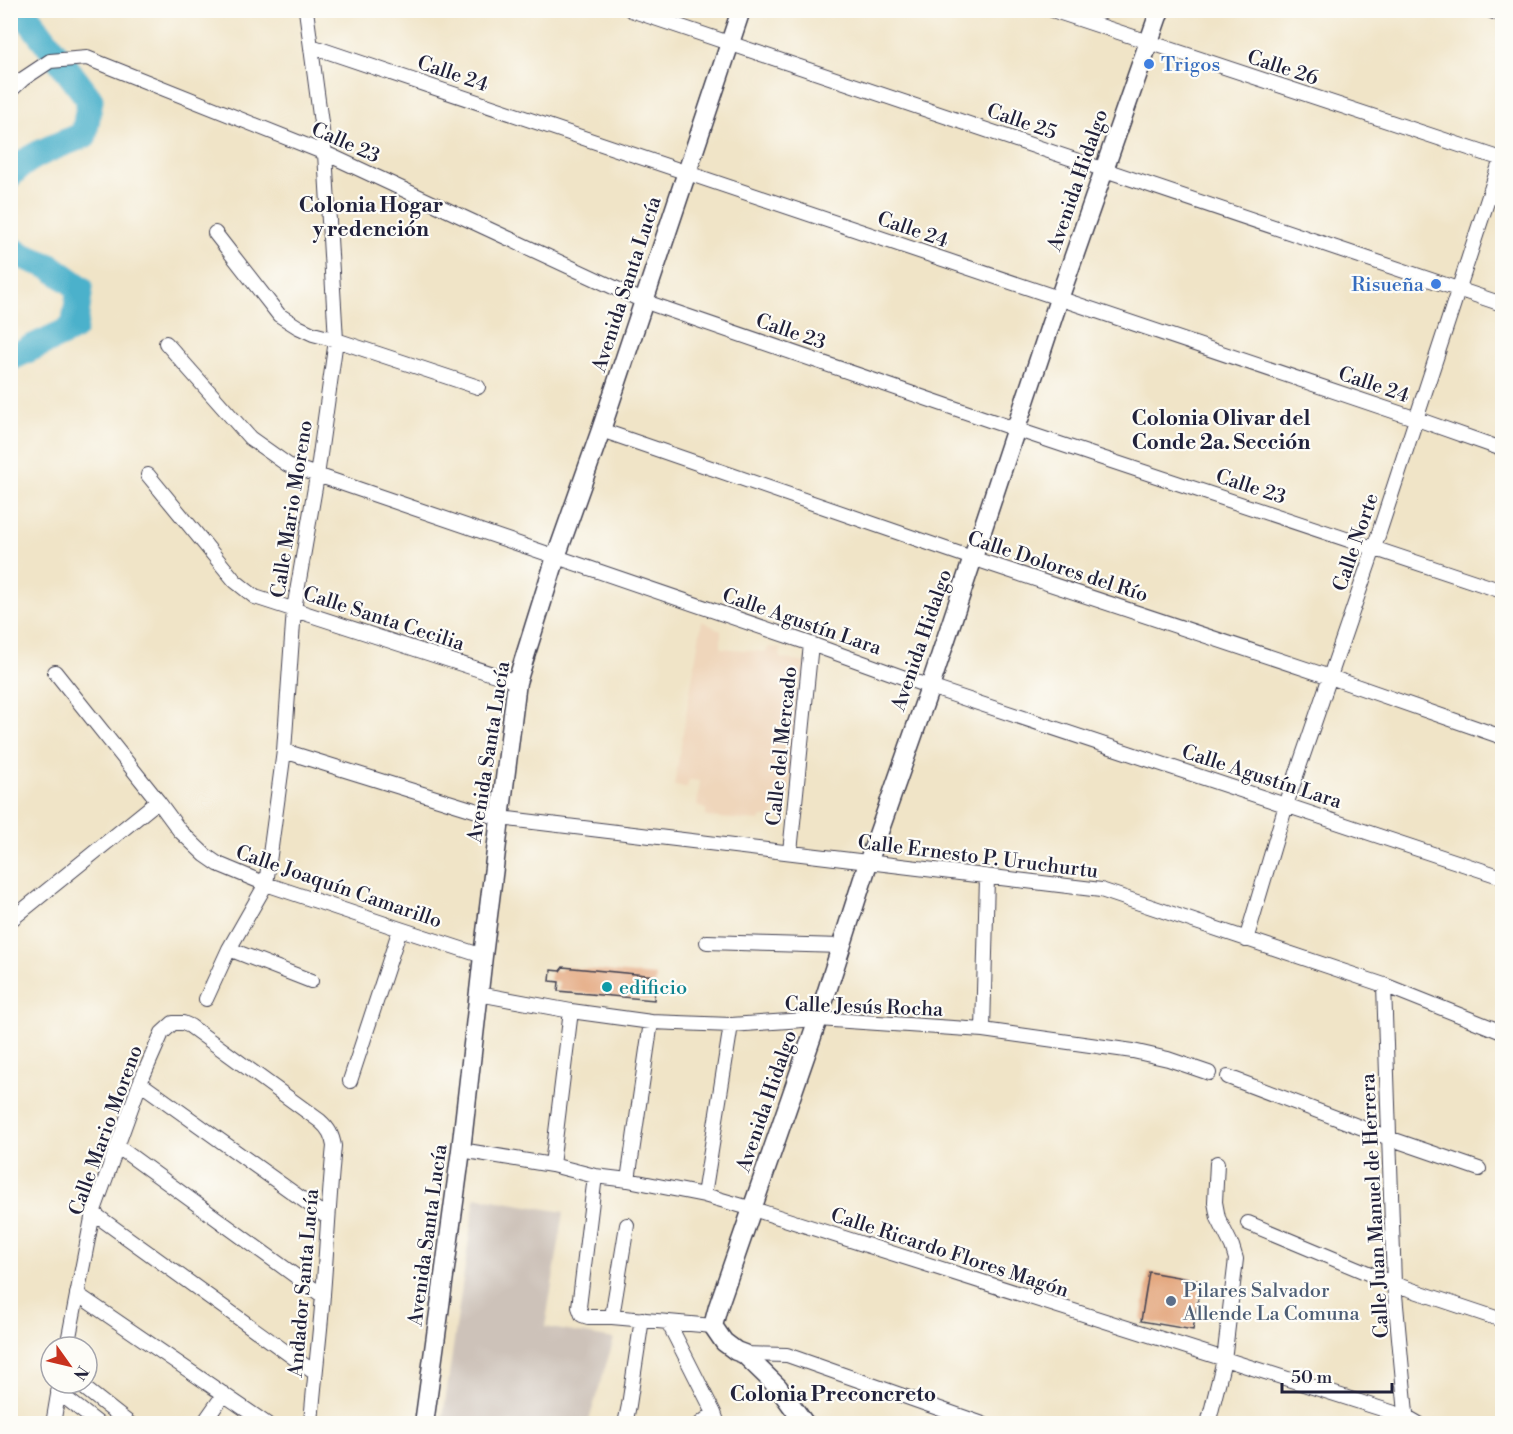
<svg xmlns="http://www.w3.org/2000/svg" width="1513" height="1434" font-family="'Libre Bodoni',serif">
<rect width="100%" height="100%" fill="#fdfcf7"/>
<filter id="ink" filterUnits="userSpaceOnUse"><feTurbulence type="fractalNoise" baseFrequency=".0167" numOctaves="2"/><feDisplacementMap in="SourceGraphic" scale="12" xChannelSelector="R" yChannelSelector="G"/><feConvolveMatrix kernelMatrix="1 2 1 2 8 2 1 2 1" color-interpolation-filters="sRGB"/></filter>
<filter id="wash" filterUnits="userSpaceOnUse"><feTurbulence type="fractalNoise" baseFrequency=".008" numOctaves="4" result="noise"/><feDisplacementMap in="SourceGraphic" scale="24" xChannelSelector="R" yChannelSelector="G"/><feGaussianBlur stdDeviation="1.35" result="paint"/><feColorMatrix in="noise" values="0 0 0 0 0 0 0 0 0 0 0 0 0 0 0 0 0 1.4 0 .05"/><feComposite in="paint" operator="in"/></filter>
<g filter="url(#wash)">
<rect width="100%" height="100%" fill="#f0e4c7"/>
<path fill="#efd6bb" d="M702,621l19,10v17l44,4 4,-5 12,1 -1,10 26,5 -17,135 -14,-2 -2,21h-11l-2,4 -54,-4v-8l-9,-3 3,-25 -11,-1 -2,8 -13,-2z"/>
<path fill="#cdc2b9" d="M475,1197l89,15 -19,115 69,12 -26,84h-146z"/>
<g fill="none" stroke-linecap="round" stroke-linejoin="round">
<path stroke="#4cb1cb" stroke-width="27" d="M10,175c19,-21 49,-30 74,-40l6,-35 -68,-90
M10,248l10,7 31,12 29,21 -6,40 -64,30"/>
</g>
<g id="blocks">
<path fill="#e4a981" d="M563,967l93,9 -2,24 -96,-9 1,-9 -9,-1 1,-11 9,1z
M1149,1272l52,9 -8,49 -52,-9z"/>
</g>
</g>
<g filter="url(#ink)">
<use href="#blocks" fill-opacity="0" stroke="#413f50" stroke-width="1.5"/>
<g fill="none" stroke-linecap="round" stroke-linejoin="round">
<g stroke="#413f50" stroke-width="16">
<path id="minor" d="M631,10l871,294
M1052,10l450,149
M1489,10l13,5
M311,46l1106,373 85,30
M10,91l13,-12 27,-18 37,-3 238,95 318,148 372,128 487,162
M215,233l64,82 19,12 15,7 23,6 142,47
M166,343l84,95 38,27 523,179 119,43 572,190
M601,430l371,128 358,119 172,60
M148,475l87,106 20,16 262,85
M55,672l103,129 22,30 25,24 13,9 48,20 134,45 83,27
M284,751l216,67 601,72 283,95 118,47
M790,852l21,-208
M12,919l146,-118
M1246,940l40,-135 88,-257 128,-392
M707,942l134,4
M229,949l82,32
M1384,985l10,299 13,140
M479,994l92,17 80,11 80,3 87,-6 165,11 150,21 35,8 41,14
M206,999l23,-50 37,-65 18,-133 10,-142 23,-133 19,-136 -11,-187 -19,-143
M983,1030l4,-153
M1228,1077l161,61 90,31
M350,1081l50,-152
M140,1083l187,134
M117,1146l206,150
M461,1150l91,15 43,11 33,4 76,15 49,14 654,208 12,7
M552,1165l19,-154
M595,1176l-16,131 3,8 6,2h24l101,9
M628,1180l23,-158
M704,1195l27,-170
M93,1213l222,160
M1248,1223l146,61 108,36
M77,1294l190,130
M612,1317l15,-92
M668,1322l46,91 4,11
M67,1347l26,-134 47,-130 22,-50 11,-10h10l7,3 130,95c9,8 12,14 14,25 -5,50 -7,99 -11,148 -3,43 -9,86 -12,130
M744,1354l43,1 196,69
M78,1383l52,41
M58,1392l41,32
M53,1424l7,-41
M203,1424l21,-30
M625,1424l4,-19 13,-86
M700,1424l14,-11
M1208,1424l16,-64 12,-101 -4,-13 -14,-28 -3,-16 2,-39"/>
</g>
<g stroke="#413f50" stroke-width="21">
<path id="tertiary" d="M424,1424l37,-274 22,-194 34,-274 39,-125 45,-127 140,-420
M805,1424l-27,-37 -34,-33 -8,-3 -12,-9 -11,-16 5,-19 100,-288 50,-156 62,-176 129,-388 101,-289"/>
</g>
<use href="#minor" stroke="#fff" stroke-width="14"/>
<use href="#tertiary" stroke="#fff" stroke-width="18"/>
</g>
</g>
<g fill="#3f7fe0" stroke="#fdfcf7" stroke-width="2">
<circle cx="1149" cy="64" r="6"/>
<circle cx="1436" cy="284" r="6"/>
</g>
<circle fill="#0f9aa8" stroke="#fdfcf7" stroke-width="2" cx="607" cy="987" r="6"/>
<circle fill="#5c6f8a" stroke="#fdfcf7" stroke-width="2" cx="1171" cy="1301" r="6"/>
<g text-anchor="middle" stroke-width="4.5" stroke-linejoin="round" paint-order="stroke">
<g font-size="20" fill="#366cbe" stroke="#fdfcf7" text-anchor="start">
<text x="1161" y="71">Trigos</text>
<text x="1424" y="291" text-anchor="end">Risueña</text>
</g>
<g font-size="20" fill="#22223b" stroke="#fdfcf7">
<text transform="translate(1283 67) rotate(18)" y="7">Calle 26</text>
<text transform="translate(453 73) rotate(19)" y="7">Calle 24</text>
<text transform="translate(1022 121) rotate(19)" y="7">Calle 25</text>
<text transform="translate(346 142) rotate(24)" y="7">Calle 23</text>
<text transform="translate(1077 180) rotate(-71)" y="7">Avenida Hidalgo</text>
<text transform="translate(913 229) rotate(19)" y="7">Calle 24</text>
<text transform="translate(626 284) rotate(-72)" y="7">Avenida Santa Lucía</text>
<text transform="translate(791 331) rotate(19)" y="7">Calle 23</text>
<text transform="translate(1374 384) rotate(19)" y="7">Calle 24</text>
<text transform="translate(1251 486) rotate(18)" y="7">Calle 23</text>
<text transform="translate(291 509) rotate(-81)" y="7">Calle Mario Moreno</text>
<text transform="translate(1355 542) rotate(-71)" y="7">Calle Norte</text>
<text transform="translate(1058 566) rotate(18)" y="7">Calle Dolores del Río</text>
<text transform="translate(384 618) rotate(18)" y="7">Calle Santa Cecilia</text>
<text transform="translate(802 621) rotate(19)" y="7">Calle Agustín Lara</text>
<text transform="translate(921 640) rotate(-71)" y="7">Avenida Hidalgo</text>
<text transform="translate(781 746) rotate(-84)" y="7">Calle del Mercado</text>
<text transform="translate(488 752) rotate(-81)" y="7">Avenida Santa Lucía</text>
<text transform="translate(1262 776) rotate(18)" y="7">Calle Agustín Lara</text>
<text transform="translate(978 856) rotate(7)" y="7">Calle Ernesto P. Uruchurtu</text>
<text transform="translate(339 886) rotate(19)" y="7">Calle Joaquín Camarillo</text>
<text transform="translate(864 1006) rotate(2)" y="7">Calle Jesús Rocha</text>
<text transform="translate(766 1101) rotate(-71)" y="7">Avenida Hidalgo</text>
<text transform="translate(105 1130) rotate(-70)" y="7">Calle Mario Moreno</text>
<text transform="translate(1374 1206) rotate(-93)" y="7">Calle Juan Manuel de Herrera</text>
<text transform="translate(427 1235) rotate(-82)" y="7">Avenida Santa Lucía</text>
<text transform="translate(950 1252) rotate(18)" y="7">Calle Ricardo Flores Magón</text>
<text transform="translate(303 1283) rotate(-85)" y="7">Andador Santa Lucía</text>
</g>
<g font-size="20" fill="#0d838f" stroke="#fdfcf7" text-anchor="start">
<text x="619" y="994">edificio</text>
</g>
<g font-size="20" fill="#4e5e75" stroke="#fdfcf7" text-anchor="start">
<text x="1183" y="1297">Pilares Salvador<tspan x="1183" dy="23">Allende La Comuna</tspan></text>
</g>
<g font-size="21" font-weight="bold" fill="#22223b" stroke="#fdfcf7">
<text x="371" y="212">Colonia Hogar<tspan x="371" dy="24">y redención</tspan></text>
<text x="1221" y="425">Colonia Olivar del<tspan x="1221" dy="24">Conde 2a. Sección</tspan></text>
<text x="833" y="1401">Colonia Preconcreto</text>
</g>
</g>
<rect width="1513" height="1434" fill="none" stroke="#fdfcf7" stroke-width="36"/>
<g transform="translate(69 1365) rotate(124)"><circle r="28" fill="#fdfcf7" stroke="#a5a5ac" stroke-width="1.5"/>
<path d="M0-4.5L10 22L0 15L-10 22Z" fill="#c8321e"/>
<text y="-9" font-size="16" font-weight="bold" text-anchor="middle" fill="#22223b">N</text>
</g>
<path d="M1282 1383v9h110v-9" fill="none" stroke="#22223b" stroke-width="3"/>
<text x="1291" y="1383" font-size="18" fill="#22223b" stroke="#fdfcf7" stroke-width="4.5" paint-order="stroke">50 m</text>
</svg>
